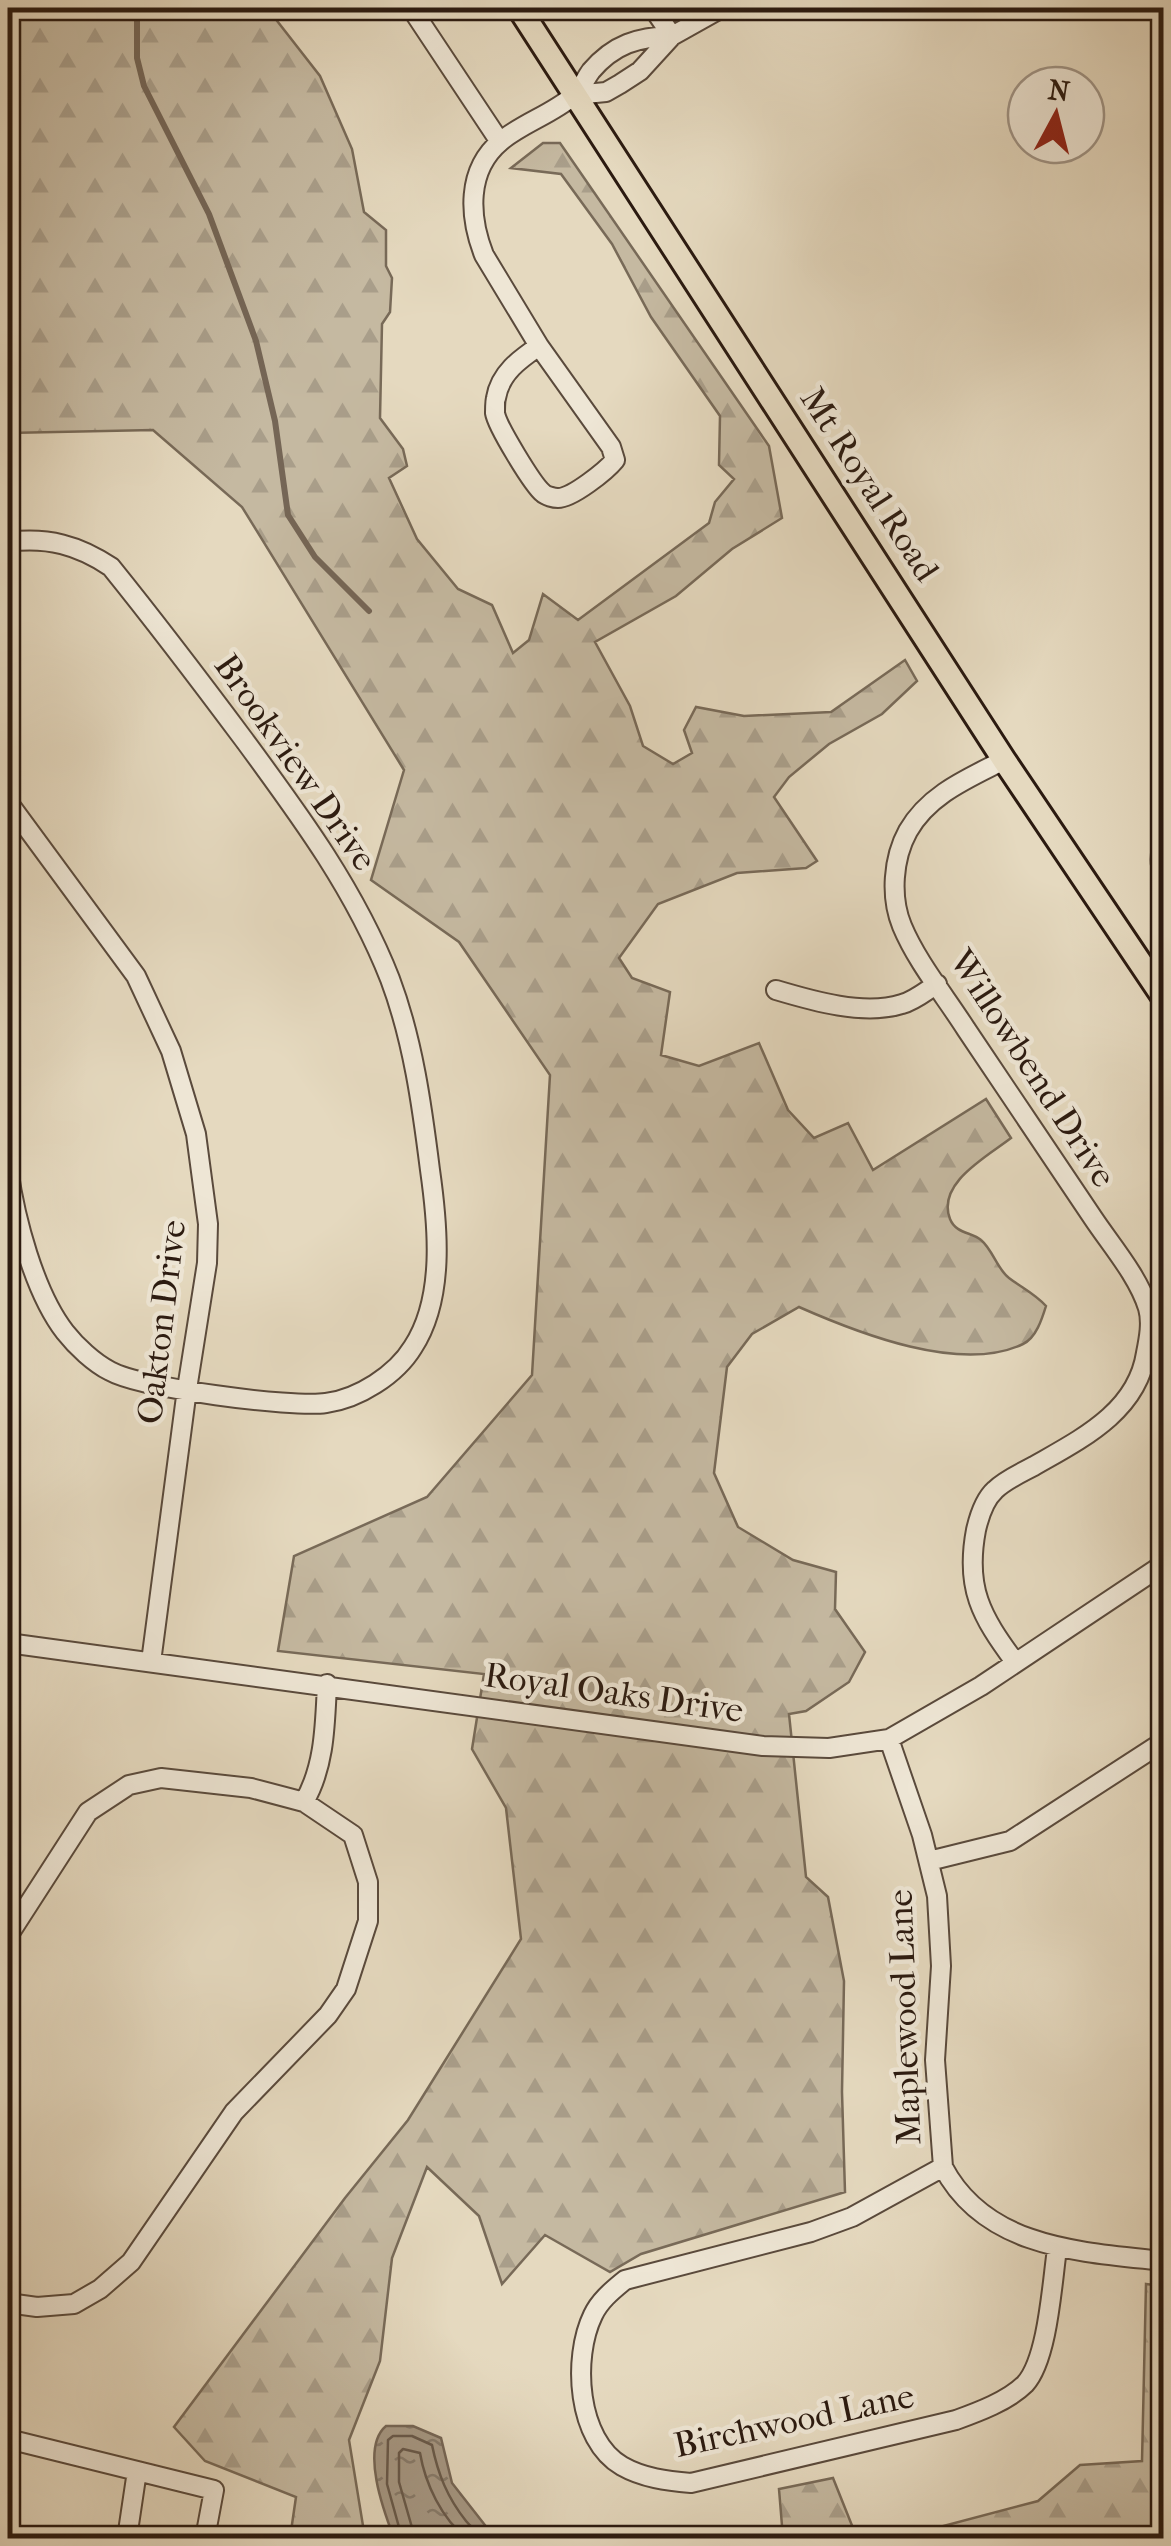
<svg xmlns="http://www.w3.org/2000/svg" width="1171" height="2546" font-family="'IM FELL French Canon',serif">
<defs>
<pattern id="forest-firs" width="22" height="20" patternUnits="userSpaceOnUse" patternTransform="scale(2.5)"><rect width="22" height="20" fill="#c5b9a1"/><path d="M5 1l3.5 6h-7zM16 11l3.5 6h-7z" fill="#a99e8a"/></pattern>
<pattern id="water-ripples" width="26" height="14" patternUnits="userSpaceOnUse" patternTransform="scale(2.5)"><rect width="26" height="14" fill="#a69884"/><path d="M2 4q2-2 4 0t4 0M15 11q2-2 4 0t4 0" fill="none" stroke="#877b6b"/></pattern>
</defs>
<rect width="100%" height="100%" fill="#e5d9bf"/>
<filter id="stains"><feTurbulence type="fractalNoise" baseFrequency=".002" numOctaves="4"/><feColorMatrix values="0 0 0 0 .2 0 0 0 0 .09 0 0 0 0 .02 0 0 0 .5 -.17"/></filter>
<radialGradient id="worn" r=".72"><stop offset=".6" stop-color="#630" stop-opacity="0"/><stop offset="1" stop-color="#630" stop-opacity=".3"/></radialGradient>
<path fill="url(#forest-firs)" stroke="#786a58" stroke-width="2.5" d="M8,8h259l53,68 32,73 12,63 22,18v36l6,12 -2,34 -8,12 -2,94 23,31 4,17 -18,12 28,61 41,50 34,16 21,48 16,-13 14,-46 35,26 131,-97 6,-21 19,-23 -15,-14 1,-49 -69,-99 -39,-73 -51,-70 -50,-6 32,-25h17l209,303 13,72 -50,31 -56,47 -81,46 35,64 13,40 30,18 19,-11 -8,-23 12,-23 48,9 87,-4 74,-52 12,21 -35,33 -53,30 -40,33 -15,20 43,64 -11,7 -69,5 -79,31 -39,54 13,20 38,14 -9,63 38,11 60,-23 29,67 26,28 34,-15 25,47 113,-71 25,39c-23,18 -75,45 -61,81 6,15 22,13 31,21 12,10 16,29 28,38 13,10 25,15 37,28 -4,13 -10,32 -23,38 -62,30 -165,-11 -224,-37l-47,27 -25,33 -13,106 24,54 55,33 43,12 -1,37 30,43 -16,30 -43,29 -17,3 17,163 22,20 16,84 -2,111 3,100 -204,62 -31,18 -65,-37 -43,49 -23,-68 -52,-49 -35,91 -12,103 -31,79 16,98h-75l6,-41 -91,-36 -31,-34 171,-229 63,-78 113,-181 -15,-131 -34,-59 12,-75 -206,-23 16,-95 133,-59 105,-122 18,-300 -91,-133 -88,-62 33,-110 -162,-263 -89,-77 -145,3v-182l10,-31 -6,-120 -4,-18z
M1146,2284l17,2 -2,73 3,1 -1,178h-265l140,-37 42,-36 62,-4z
M833,2478l24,60h-74l-4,-49z"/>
<path fill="url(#water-ripples)" stroke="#756656" stroke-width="2.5" d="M1163,836v54c-12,-15 -15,-28 -10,-46z
M386,2426h27l28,12 11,45 43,55h-101c-10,-26 -34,-90 -8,-112z"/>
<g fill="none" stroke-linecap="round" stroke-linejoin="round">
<path stroke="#68594a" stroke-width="2.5" d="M402,2538l-15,-54 1,-44 5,-4h19l20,9c6,29 15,52 34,76 6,8 12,8 16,17
M415,2538l-16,-56v-29l4,-4 17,4c5,30 22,67 47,85"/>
<path stroke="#756656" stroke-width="6" d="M137,8v50l7,28 65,128 47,127 19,80 13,94 27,42 54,54"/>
<g stroke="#5a4a3c" stroke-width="22">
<path id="minor" d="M411,8l89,134
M653,8l19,28
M575,95l31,-3 14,-8 20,-13 32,-35 50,-28
M539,346l-55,-91c-15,-38 -18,-85 17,-114 22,-18 51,-27 72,-45 8,-6 12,-17 18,-25 23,-27 47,-34 81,-35
M539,346l72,101 4,13c-9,11 -43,38 -57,38 -4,0 -12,-2 -15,-5 -10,-8 -46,-67 -48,-80 0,-1 0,-13 1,-15 4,-25 24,-39 43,-52z
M8,542c40,-5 70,3 103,25 46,57 90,115 134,174 56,76 110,149 145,238 23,61 32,127 40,191 8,56 15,128 -17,177 -17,28 -55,52 -87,56 -35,5 -186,-15 -216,-32 -16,-8 -34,-25 -45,-39 -31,-40 -50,-114 -57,-163
M1004,760c-35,18 -75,34 -96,71 -15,27 -18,66 -6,95 15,36 43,70 64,103 42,63 85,126 127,189 18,27 45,58 55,90 4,14 1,30 -2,45 -9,59 -65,86 -112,113 -13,7 -29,14 -39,24 -10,9 -16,27 -19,40 -11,58 5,86 39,132
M8,802l128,174 35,75 25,83 12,90 -1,39 -20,126 -36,273
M776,990c37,11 88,26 126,14 12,-3 24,-13 35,-20
M8,1643l755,103 66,2 60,-9 92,-53 183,-122
M889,1739l33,96 15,61 4,70 -6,94 8,107c43,82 139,85 221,94
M304,1802c21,-36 21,-78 23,-118
M929,1861l81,-20 145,-94
M8,1936l80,-124 41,-27 32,-7 90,10 53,14 49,33 15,47v39l-22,68 -18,26 -94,97 -103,150 -31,27 -26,15 -37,3 -29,-4
M943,2167l-91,50 -41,15 -186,48c-12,10 -25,20 -32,35 -21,43 -16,125 29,151 21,12 45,15 69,17l265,-63c22,-8 52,-19 69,-36 23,-25 27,-101 32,-135
M8,2439l206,51 -9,48
M127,2538l10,-67"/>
</g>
<g stroke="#2b1a10" stroke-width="28">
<path id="major" d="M519,8l485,752 160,238"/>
</g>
<use href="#minor" stroke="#eee6d5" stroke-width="18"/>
<use href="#major" stroke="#e5d9bf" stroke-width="22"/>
</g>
<g text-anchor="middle" stroke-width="9" stroke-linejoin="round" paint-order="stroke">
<g font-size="35" fill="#2b1a10" stroke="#eee6d5">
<text transform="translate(870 484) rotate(57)" y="12">Mt Royal Road</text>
<text transform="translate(296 762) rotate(55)" y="12">Brookview Drive</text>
<text transform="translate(1033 1068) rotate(57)" y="12">Willowbend Drive</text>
<text transform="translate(161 1322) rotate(-83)" y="12">Oakton Drive</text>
<text transform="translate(614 1692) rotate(8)" y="12">Royal Oaks Drive</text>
<text transform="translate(904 2017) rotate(-92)" y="12">Maplewood Lane</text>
<text transform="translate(794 2420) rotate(-12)" y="12">Birchwood Lane</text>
</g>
</g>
<rect width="1171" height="2546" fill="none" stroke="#e5d9bf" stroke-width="40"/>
<rect x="10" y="10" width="1151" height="2526" fill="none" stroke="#2b1a10" stroke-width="5"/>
<rect x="20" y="20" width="1131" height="2506" fill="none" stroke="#2b1a10" stroke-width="2.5"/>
<g transform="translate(1056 115) rotate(7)"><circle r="48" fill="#eee6d5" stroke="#a09486" stroke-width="2.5"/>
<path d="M0-8L18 38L0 25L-18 38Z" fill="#8f2418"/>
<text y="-15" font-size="28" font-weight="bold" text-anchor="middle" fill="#2b1a10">N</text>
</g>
<rect width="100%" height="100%" filter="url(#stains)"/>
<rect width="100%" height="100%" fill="url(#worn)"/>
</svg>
